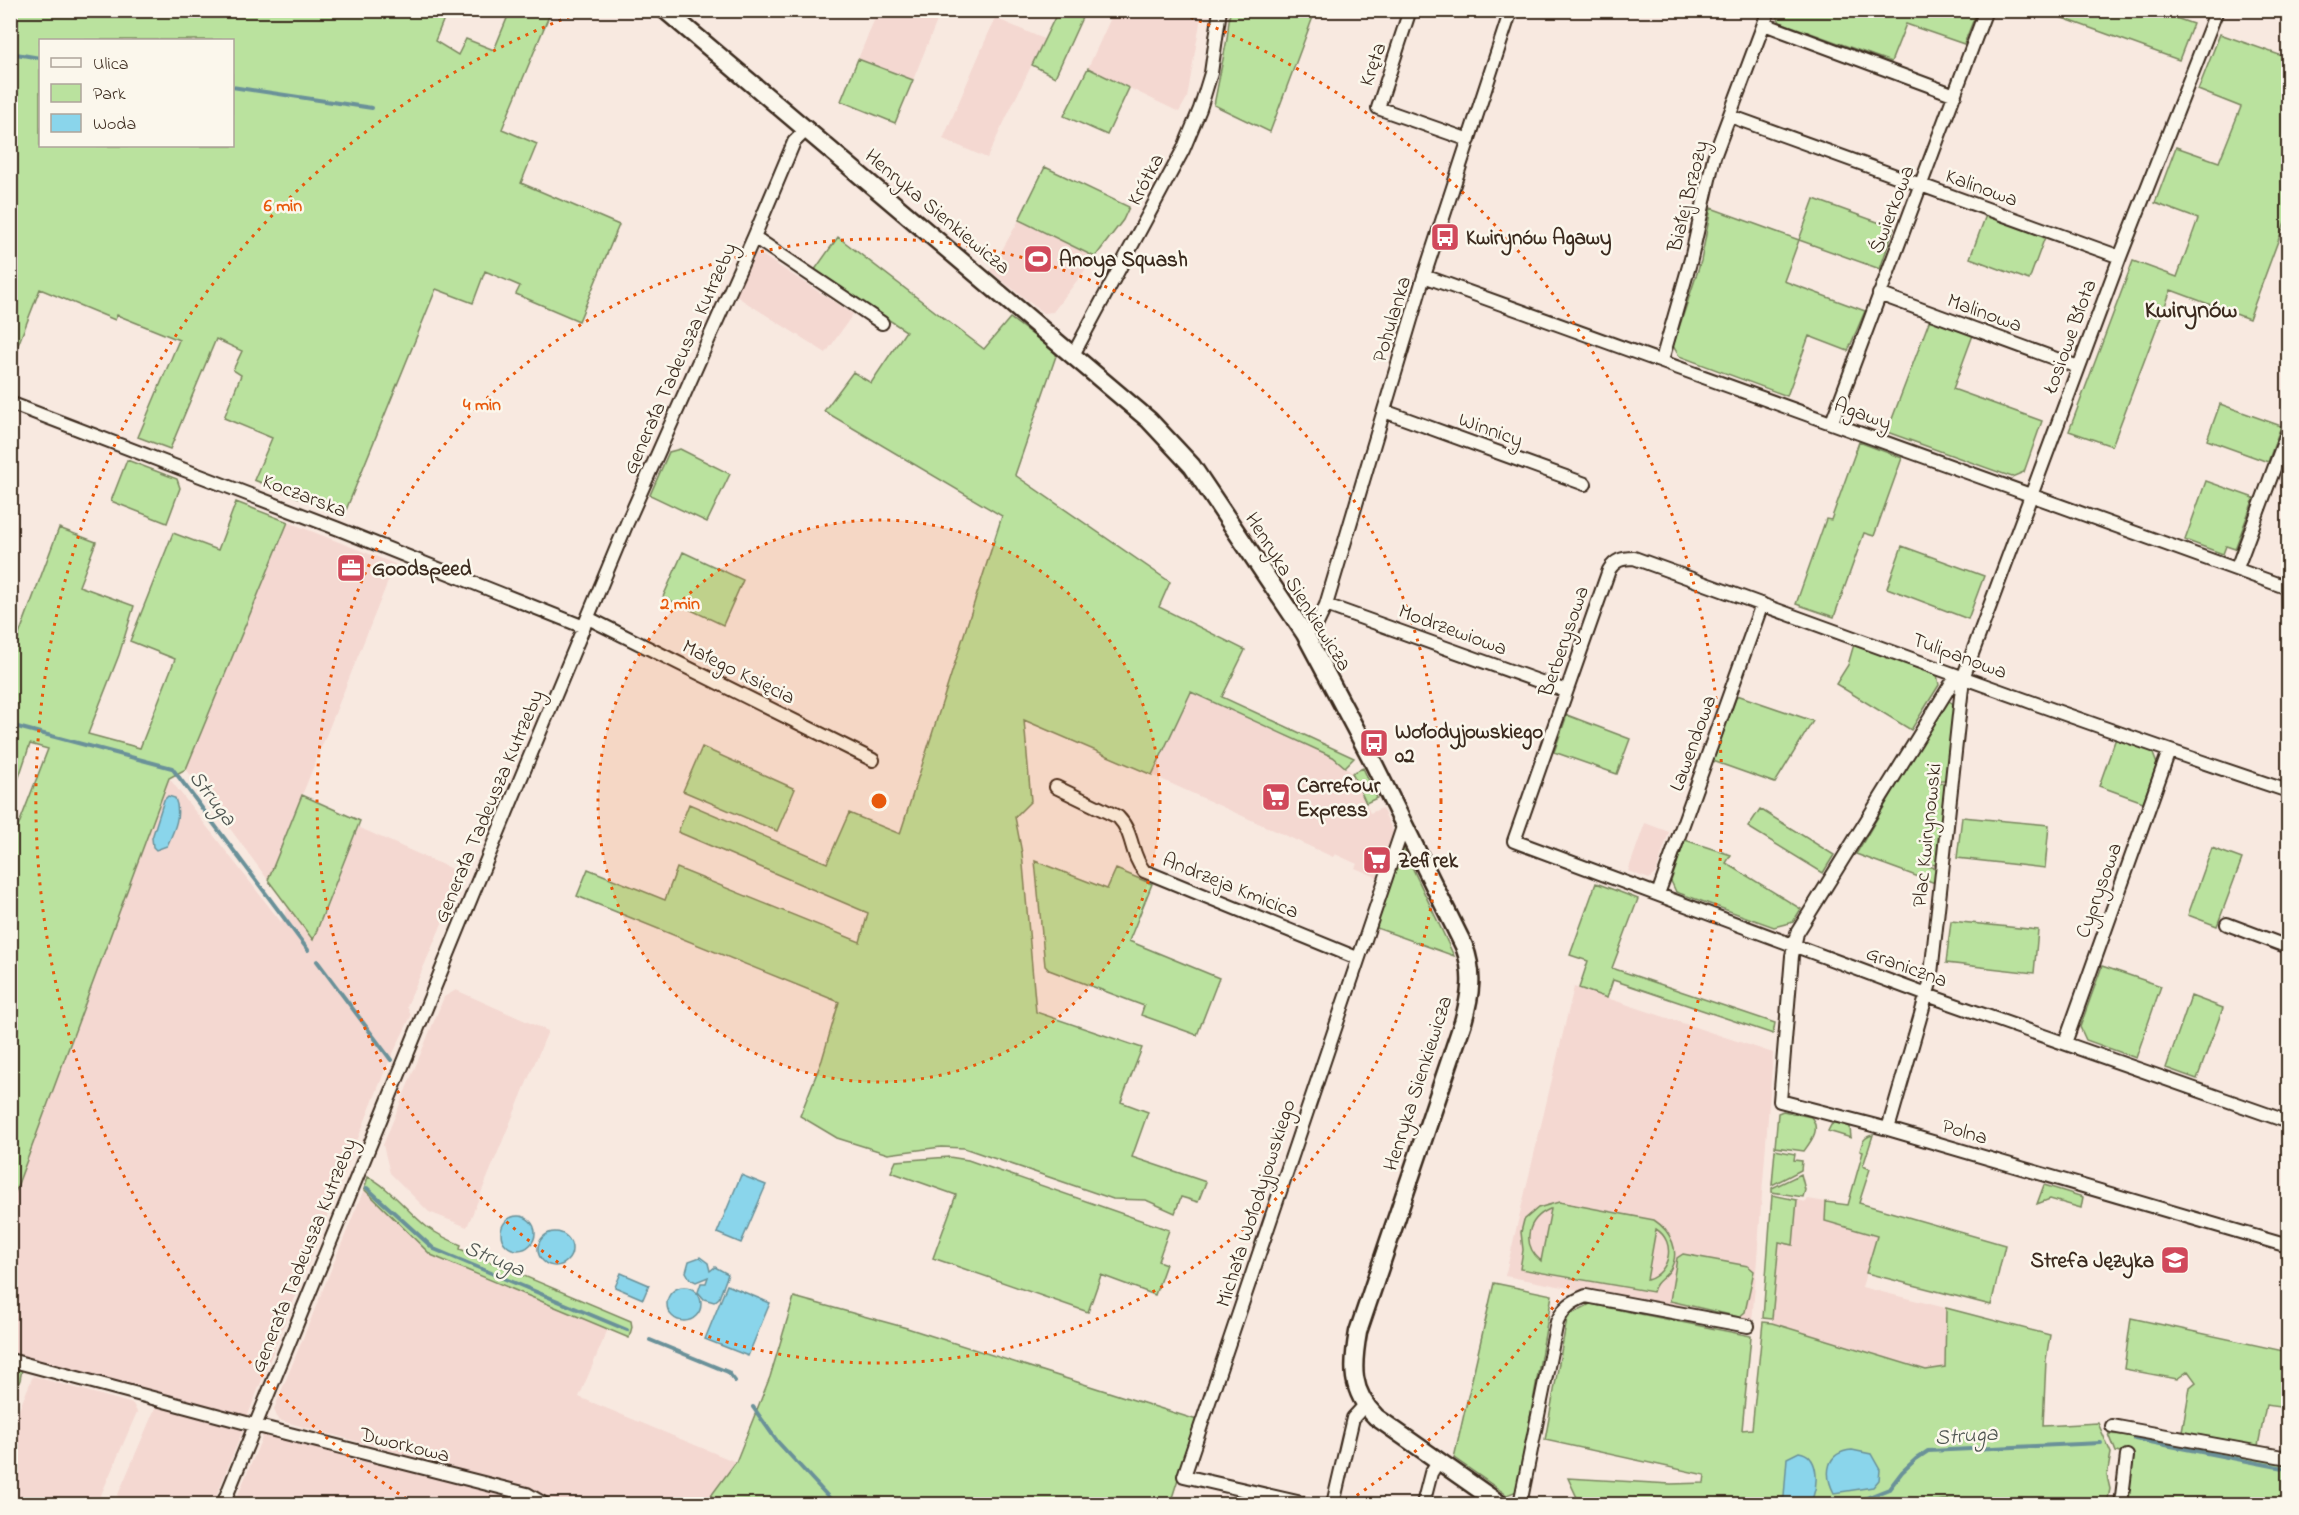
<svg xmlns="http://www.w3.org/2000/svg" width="2299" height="1515" font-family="'Indie Flower',sans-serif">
<rect width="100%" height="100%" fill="#f8e9e0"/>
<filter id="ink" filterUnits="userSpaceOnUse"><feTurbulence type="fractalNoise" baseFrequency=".0167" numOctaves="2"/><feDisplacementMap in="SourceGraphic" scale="12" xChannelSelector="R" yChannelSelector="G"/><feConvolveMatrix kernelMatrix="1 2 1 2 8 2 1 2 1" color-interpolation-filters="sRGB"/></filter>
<g filter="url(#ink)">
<path fill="#f4d8d1" d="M878,11h63l-28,69 -55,-21z
M1114,11h88l-15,87 -8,14 -91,-44z
M995,18l49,21 -57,119 -44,-19z
M1019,220l76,37 -42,55 -10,1 -53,-42z
M754,253l8,2 91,59 -27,39 -90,-57z
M288,522l107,42 -127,316 -82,-111z
M1190,692l143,65 19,16 18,40 12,-5 13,28 -14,43 -26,-11 2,-4 -22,-10 -2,3 -181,-82z
M169,778l112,144 7,-16 25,34 45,-113 105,47 -56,132 4,10 -25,52 -138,347 -7,3 -230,-63 -1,-152z
M1645,823l24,9 -13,41 -7,6 -21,-8z
M1574,987l199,66 -21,270 -247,-47z
M456,990l92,41 -81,196 -38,-15 -39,-39 -7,-28 61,-148z
M364,1189l67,67 177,73 -29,68 157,65 -31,42h-158l-12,-10 -25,-11 -232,-63 -4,-11z
M1808,1199l18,3 -1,19 52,15 -15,51 84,21 -1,59 -19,3 -154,-47 7,-81 14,2 4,-44 9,2z
M33,1376l100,28 4,8 -40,92h-86v-75z
M156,1406l87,24 -30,74h-99z
M264,1433l266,68 -2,3h-294z"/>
<path fill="#bae29e" stroke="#7a865e" stroke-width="1.5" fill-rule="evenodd" d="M10,11h437l-12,30 23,14 8,-16 28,11 16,-39h41l-49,118 35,15 -16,39 98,42 -40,96 -63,-27 4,-8 -35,-15 -12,32 -37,-14 -92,226 -90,-35 18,-42 -48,-20 17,-43 -8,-5 9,-19 -26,-12 -46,110 -32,-12 41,-97 -62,-25 -2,5 -75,-31 -29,74zM40,40h192v106h-192z
M1058,11h27l-30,66 -23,-12z
M1230,11h69l14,6 -43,115 -56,-27 13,-66z
M1777,11l93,-1 9,4 1,-4 97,1 -13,33 -58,-20 -15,38 -111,-40 -4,-8z
M2043,11h113l37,13 -14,36z
M2220,34l68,24v156l-39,105 -78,-29 -59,156 -43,-15 64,-170 44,16 21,-58 -43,-16 21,-56 43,15 22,-55 -43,-17z
M858,59l55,21 -18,43 -54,-22z
M1088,68l41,20 -22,47 -43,-19z
M1045,167l84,40 -6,13 -28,37 -76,-37z
M1814,199l80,29 -14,41 -81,-29 -15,41 81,30 -17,40 -39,-15 -22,60 -108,-40 -6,-10 28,-85 10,-53 88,32z
M1986,215l59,22 -16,43 -59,-22z
M838,237l146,112 26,-31 47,35 -42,122 155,107 -11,25 86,43 -23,47 132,61 -9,9 -12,-10 -142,-65 -39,83 -128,-55 7,81 -16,16 7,36 14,159 106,36 -21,54 27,10 -16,45 74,25 -8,20 -17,-5 -6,16 -29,-13 -33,-1 -149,-51 -23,-1 -53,7 -51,-16 -37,-22 22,-56 17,-58 -262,-106 11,-27 77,31 12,-32 183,74 8,-29 -190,-81 11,-28 138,59 22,-50 51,21 102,-318 -178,-105 29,-39 18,11 35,-52 -92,-60z
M1930,319l43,16 -20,54 89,32 -18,51 -12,5 -125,-45z
M2220,404l61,22 -13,36 -61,-22z
M1859,442l43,16 -28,78 -10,-3 -30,84 -38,-13 30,-85 5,1z
M680,449l50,25 -23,48 -57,-27 19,-43z
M127,460l50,19 3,9 -13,35 -56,-22z
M2206,481l48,17 -19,51 -9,-3 -3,8 -38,-14z
M236,502l52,20 -102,247 -17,9 -158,425v-358l37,-96 -18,-5 -19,57v-145l48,-128 37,14 -17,44 55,20 -15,49 -31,79 52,14 35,-89 -45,-18 43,-108 45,17z
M1902,546l82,30 -16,43 -81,-31z
M683,552l60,28 -20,45 -60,-28z
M1854,644l83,30 2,11 -28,45 -75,-46 12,-19z
M1737,695l76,26 -38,62 -62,-22z
M1949,701l6,4 -9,75h-8l-1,2 9,1 -9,82 -8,-1 -1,2 8,2 -1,15 -79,-29 90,-152z
M1567,715l63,24 -13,35 -63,-22z
M2116,738l36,13 5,13 -14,38 -44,-16z
M702,747l93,42 -18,42 -94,-40z
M1363,768l14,30 -11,5 -14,-30z
M302,795l58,26 -47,119 -45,-60z
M1760,809l74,46 -11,18 -75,-46z
M1962,817l87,8 -4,43 -88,-10z
M1685,840l46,15 -5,8 75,46 -8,13 -19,5 -98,-35 -5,-11z
M1403,848l51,108 -80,-29 25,-78z
M2212,848l30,11 -25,67 -29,-11z
M1035,861l72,28 9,-20 36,15 -23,57 90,37 -22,57 -56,-20 3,-9 -95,-36 -4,-4z
M1596,883l42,16 -26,69 163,55 -2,11 -160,-54 -6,18 -28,-10 9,-27 -18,-6z
M1951,921l87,9 -4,43 -88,-10z
M2102,966l59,20 -25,72 -50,-18 -6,-13z
M2191,996l32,12 -26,71 -31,-11z
M1783,1111l28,6c10,12 1,23 -7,34l-29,-4 3,-34z
M1836,1122h6l8,5 1,11 -23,-7 3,-6z
M1873,1135l-10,31 7,3 -11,34 146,42 -14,60 -125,-32 11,-37 -52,-15 1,-19 22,3 15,-53 -3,-1c2,-8 3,-14 13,-16z
M1775,1150l20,4 -1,6 8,1 -1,9 -29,15z
M949,1157l19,3 201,70 -11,31 8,3 -11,31 -54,-20 -13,37 -155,-54 23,-63 -65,-23 5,-11z
M1801,1174l4,16 -2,7 -31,-5v-4z
M368,1177c17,6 42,37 59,50 10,7 22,13 34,18l-1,4 171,72 1,6 -3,11 -198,-83 -67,-66z
M2044,1185l39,12 -2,11 -31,-9 -13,5z
M1772,1195l25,5 -4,45 -14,-3 -7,77 -9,-1z
M1559,1202l95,18c17,11 27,32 16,50 -6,9 -15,11 -17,22l-133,-23 3,-19 -2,-18 3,-12 14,-12zM1550,1209h1l-10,52c-20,-17 -14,-42 9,-52zM1656,1229c21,13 14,44 -9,51z
M1683,1254l65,12 6,5 -9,41 -6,5 -69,-16 7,-43z
M1494,1283l58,12 -35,196 -10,4 -53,-37z
M794,1297l113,31 290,92 -27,84h-465l31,-42 34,-85z
M1590,1304l161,32 -9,94 10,-1 11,-107 9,1 154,47 19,-3 1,-59 104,27 -4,25 -3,66 55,-3 13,30 -4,23 3,13 -3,15h-115l-1,-4h-47l-31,4h-333l-12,-26 103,6 33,-1 1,-8 -160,-35 22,-121 4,-5z
M2131,1318l157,34v56l-22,-3 -8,41 -76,-14 8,-45 6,-5 -8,-11 -11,8 -53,-10z
M11,1366l11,3 -2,11 -9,21z
M2109,1434l33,2 146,26v42h-161l7,-48 -18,-4z"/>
<path fill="#8ad5eb" stroke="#6a9199" stroke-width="1.5" d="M168,796l7,2c7,17 -1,33 -8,48l-11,4 -3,-3 -1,-9 12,-38z
M741,1175l25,10 -25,58 -24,-10z
M501 1233a17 17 0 1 1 34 0a17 17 0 1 1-34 0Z
M538 1249a17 17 0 1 1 34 0a17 17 0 1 1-34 0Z
M700,1257l8,6 2,8 5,-4 13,7 -9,24 -5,4 -10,-3 -6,-7 3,-9h5l2,-6 -12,5 -6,-3 -4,-7 3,-11z
M621,1273l28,12 -6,14 -28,-12z
M727,1285l43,18 -22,53 -43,-17z
M667 1304a17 17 0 1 1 34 0a17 17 0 1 1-34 0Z
M1852,1450l19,4 9,16 -1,10 -6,7 -39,6c-10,-19 -8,-41 18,-43z
M1799,1452c20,3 19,30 14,45 -12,11 -23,5 -38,4l9,-4 3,-39z"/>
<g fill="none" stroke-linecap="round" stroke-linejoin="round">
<path stroke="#6a9199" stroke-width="4" d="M10,53l30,5
M232,87l140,21
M10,725l162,43 136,182
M317,961l74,99
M367,1188l67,61 193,81
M650,1340l78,32 7,9
M753,1407l24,34 58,63
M2135,1439l153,30
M1771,1504l4,-3
M1851,1504l38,-15 13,-17 14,-13 12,-8 173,-8"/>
<g stroke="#3b2a1e" stroke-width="16">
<path id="street" d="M1410,10l-32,98 91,32
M1764,24l191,71
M1730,116l390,141
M754,237l128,86
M1424,276l864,312
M1879,294l199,73
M1073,355l110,-205 17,-41 11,-36 9,-63
M1662,360l29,-101 23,-102 55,-147
M10,403l326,125 248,99
M1384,411l201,73
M1832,422l154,-412
M2237,568l51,-137
M1326,605l240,86
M588,618l285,142
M1305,634l12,-10 9,-19 98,-329 87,-266
M1956,676l-159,257 -5,23 -12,145 108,28 400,117
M1056,787l62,30c16,16 12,37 26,54l213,87
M2288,791c-219,-73 -436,-154 -654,-233 -12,0 -19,2 -25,12l-95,271 413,154 356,125h5
M1658,894l104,-290
M2227,924l61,23
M2065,1043l104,-292
M1888,1129l42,-146 33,-305 157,-421 97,-247
M10,1360l244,65 261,66 12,3 17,10
M2112,1426l176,32
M223,1504l255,-623 149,-358 127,-286 40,-95 12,-12
M1306,1504l-122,-28 220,-652
M1333,1504l20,-86 12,-13
M1423,1504l8,-31 8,-13
M1520,1504l37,-182c7,-15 14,-20 29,-26l162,30
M2121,1504l6,-48"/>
</g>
<g stroke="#3b2a1e" stroke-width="21">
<path id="secondary" d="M665,10l484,410 43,46 113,168 66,124 93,188c10,27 7,48 -1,76l-105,310c-6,34 -8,59 18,85l124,87"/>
</g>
<use href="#street" stroke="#fbf7ec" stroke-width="12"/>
<use href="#secondary" stroke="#fbf7ec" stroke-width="16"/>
</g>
</g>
<circle cx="879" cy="801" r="281" fill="#e8590c" fill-opacity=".12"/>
<g fill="none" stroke="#e8590c" stroke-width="3" stroke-dasharray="3 6">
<circle cx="879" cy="801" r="281"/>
<circle cx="879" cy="801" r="562"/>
<path d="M414 1504A843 843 0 0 1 584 11M1174 11A843 843 0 0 1 1344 1504"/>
</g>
<defs>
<g id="bus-square" transform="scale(1.5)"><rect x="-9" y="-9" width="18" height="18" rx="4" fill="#d1495b" stroke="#fbf7ec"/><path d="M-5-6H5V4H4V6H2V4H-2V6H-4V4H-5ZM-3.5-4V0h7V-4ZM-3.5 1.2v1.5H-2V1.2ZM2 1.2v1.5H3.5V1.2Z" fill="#fff"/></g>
<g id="stadium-square" transform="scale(1.5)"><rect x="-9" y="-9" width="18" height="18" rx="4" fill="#d1495b" stroke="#fbf7ec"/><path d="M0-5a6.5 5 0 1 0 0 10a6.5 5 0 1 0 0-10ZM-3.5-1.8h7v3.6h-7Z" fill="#fff"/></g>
<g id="office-square" transform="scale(1.5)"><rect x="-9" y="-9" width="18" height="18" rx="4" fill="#d1495b" stroke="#fbf7ec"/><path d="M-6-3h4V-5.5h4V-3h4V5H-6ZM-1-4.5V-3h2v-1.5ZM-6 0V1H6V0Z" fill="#fff"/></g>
<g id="supermarket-square" transform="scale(1.5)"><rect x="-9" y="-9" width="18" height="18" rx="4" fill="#d1495b" stroke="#fbf7ec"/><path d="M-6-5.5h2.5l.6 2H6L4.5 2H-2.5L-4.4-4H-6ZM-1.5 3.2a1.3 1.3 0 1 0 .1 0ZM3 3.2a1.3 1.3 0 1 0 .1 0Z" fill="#fff"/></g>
<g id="school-square" transform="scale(1.5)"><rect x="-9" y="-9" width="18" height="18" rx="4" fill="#d1495b" stroke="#fbf7ec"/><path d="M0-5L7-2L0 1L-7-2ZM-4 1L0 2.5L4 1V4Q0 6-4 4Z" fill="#fff"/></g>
</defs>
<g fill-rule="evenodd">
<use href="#bus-square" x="1445" y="237"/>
<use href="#stadium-square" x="1038" y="259"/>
<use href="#office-square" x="351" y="568"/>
<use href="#bus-square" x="1374" y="743"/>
<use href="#supermarket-square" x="1276" y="797"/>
<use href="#supermarket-square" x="1377" y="860"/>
<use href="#school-square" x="2175" y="1260"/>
</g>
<g text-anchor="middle" stroke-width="5" stroke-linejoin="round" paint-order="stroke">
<g font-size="21" fill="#3b2a1e" stroke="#fbf7ec">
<text transform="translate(1372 64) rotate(-71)" y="7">Kręta</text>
<text transform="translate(1145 179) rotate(-62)" y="7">Krótka</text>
<text transform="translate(1982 187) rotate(20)" y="7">Kalinowa</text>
<text transform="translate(1687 196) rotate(-76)" y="7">Białej Brzozy</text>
<text transform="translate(1891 209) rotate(-69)" y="7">Świerkowa</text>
<text transform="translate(938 211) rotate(40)" y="7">Henryka Sienkiewicza</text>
<text transform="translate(1985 312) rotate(20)" y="7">Malinowa</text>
<text transform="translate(1391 319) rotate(-73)" y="7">Pohulanka</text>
<text transform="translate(2069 336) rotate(-70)" y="7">Łosiowe Błota</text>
<text transform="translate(679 358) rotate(-66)" y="7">Generała Tadeusza Kutrzeby</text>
<text transform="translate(1863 413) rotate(20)" y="7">Agawy</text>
<text transform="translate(1491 429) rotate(20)" y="7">Winnicy</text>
<text transform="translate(305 495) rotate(21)" y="7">Koczarska</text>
<text transform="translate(1299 591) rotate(58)" y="7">Henryka Sienkiewicza</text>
<text transform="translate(1453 629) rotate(20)" y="7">Modrzewiowa</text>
<text transform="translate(1563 641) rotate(-71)" y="7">Berberysowa</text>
<text transform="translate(1960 655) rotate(20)" y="7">Tulipanowa</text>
<text transform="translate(739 671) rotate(26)" y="7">Małego Księcia</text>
<text transform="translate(1692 743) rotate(-70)" y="7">Lawendowa</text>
<text transform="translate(488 806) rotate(-67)" y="7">Generała Tadeusza Kutrzeby</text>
<text transform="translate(1926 835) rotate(-84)" y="7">Plac Kwirynowski</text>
<text transform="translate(1231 885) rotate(22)" y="7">Andrzeja Kmicica</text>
<text transform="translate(2098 890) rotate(-70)" y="7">Cyprysowa</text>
<text transform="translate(1907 966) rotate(20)" y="7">Graniczna</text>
<text transform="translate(1417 1083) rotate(-72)" y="7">Henryka Sienkiewicza</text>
<text transform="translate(1965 1131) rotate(16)" y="7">Polna</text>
<text transform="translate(1255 1203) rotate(-72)" y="7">Michała Wołodyjowskiego</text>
<text transform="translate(303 1255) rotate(-68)" y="7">Generała Tadeusza Kutrzeby</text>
<text transform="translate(405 1444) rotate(14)" y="7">Dworkowa</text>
</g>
<g font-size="21" font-weight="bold" fill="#3b2a1e" stroke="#fbf7ec" text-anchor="start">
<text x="1466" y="244">Kwirynów Agawy</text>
<text x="1059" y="266">Anoya Squash</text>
<text x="372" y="575">Goodspeed</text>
<text x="1395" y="738">Wołodyjowskiego<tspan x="1395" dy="24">02</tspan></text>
<text x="1297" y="792">Carrefour<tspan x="1297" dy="24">Express</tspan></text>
<text x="1398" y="867">Zefirek</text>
<text x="2154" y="1267" text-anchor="end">Strefa Języka</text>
</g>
<g font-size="22" font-style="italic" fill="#4f5551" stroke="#fbf7ec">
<text transform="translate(214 797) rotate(53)" y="8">Struga</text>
<text transform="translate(495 1257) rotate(23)" y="8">Struga</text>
<text transform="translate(1966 1434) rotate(-4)" y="8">Struga</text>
</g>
<g font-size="24" font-weight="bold" fill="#3b2a1e" stroke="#fbf7ec">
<text x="2191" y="317">Kwirynów</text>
</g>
</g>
<circle cx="879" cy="801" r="9" fill="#e8590c" stroke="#fbf7ec" stroke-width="3"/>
<g font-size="18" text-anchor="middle" font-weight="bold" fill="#e8590c" stroke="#fbf7ec" stroke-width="5" stroke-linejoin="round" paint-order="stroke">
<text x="283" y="211">6 min</text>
<text x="482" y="410">4 min</text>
<text x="680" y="609">2 min</text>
</g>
<rect width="2299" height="1515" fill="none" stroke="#fbf7ec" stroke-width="36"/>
<rect x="18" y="18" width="2263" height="1479" fill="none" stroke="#3b2a1e" stroke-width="2" filter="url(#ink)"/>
<rect x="39" y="39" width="195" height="108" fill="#fbf7ec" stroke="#aea59a" stroke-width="1.5"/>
<rect x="51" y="58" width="30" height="9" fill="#fbf7ec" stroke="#aea59a" stroke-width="1.5"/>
<text x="93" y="69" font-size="18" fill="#3b2a1e">Ulica</text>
<rect x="51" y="84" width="30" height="18" fill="#bae29e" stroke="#aea59a" stroke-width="1.5"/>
<text x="93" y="99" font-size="18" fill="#3b2a1e">Park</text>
<rect x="51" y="114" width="30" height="18" fill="#8ad5eb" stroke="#aea59a" stroke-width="1.5"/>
<text x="93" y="129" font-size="18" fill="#3b2a1e">Woda</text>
</svg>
